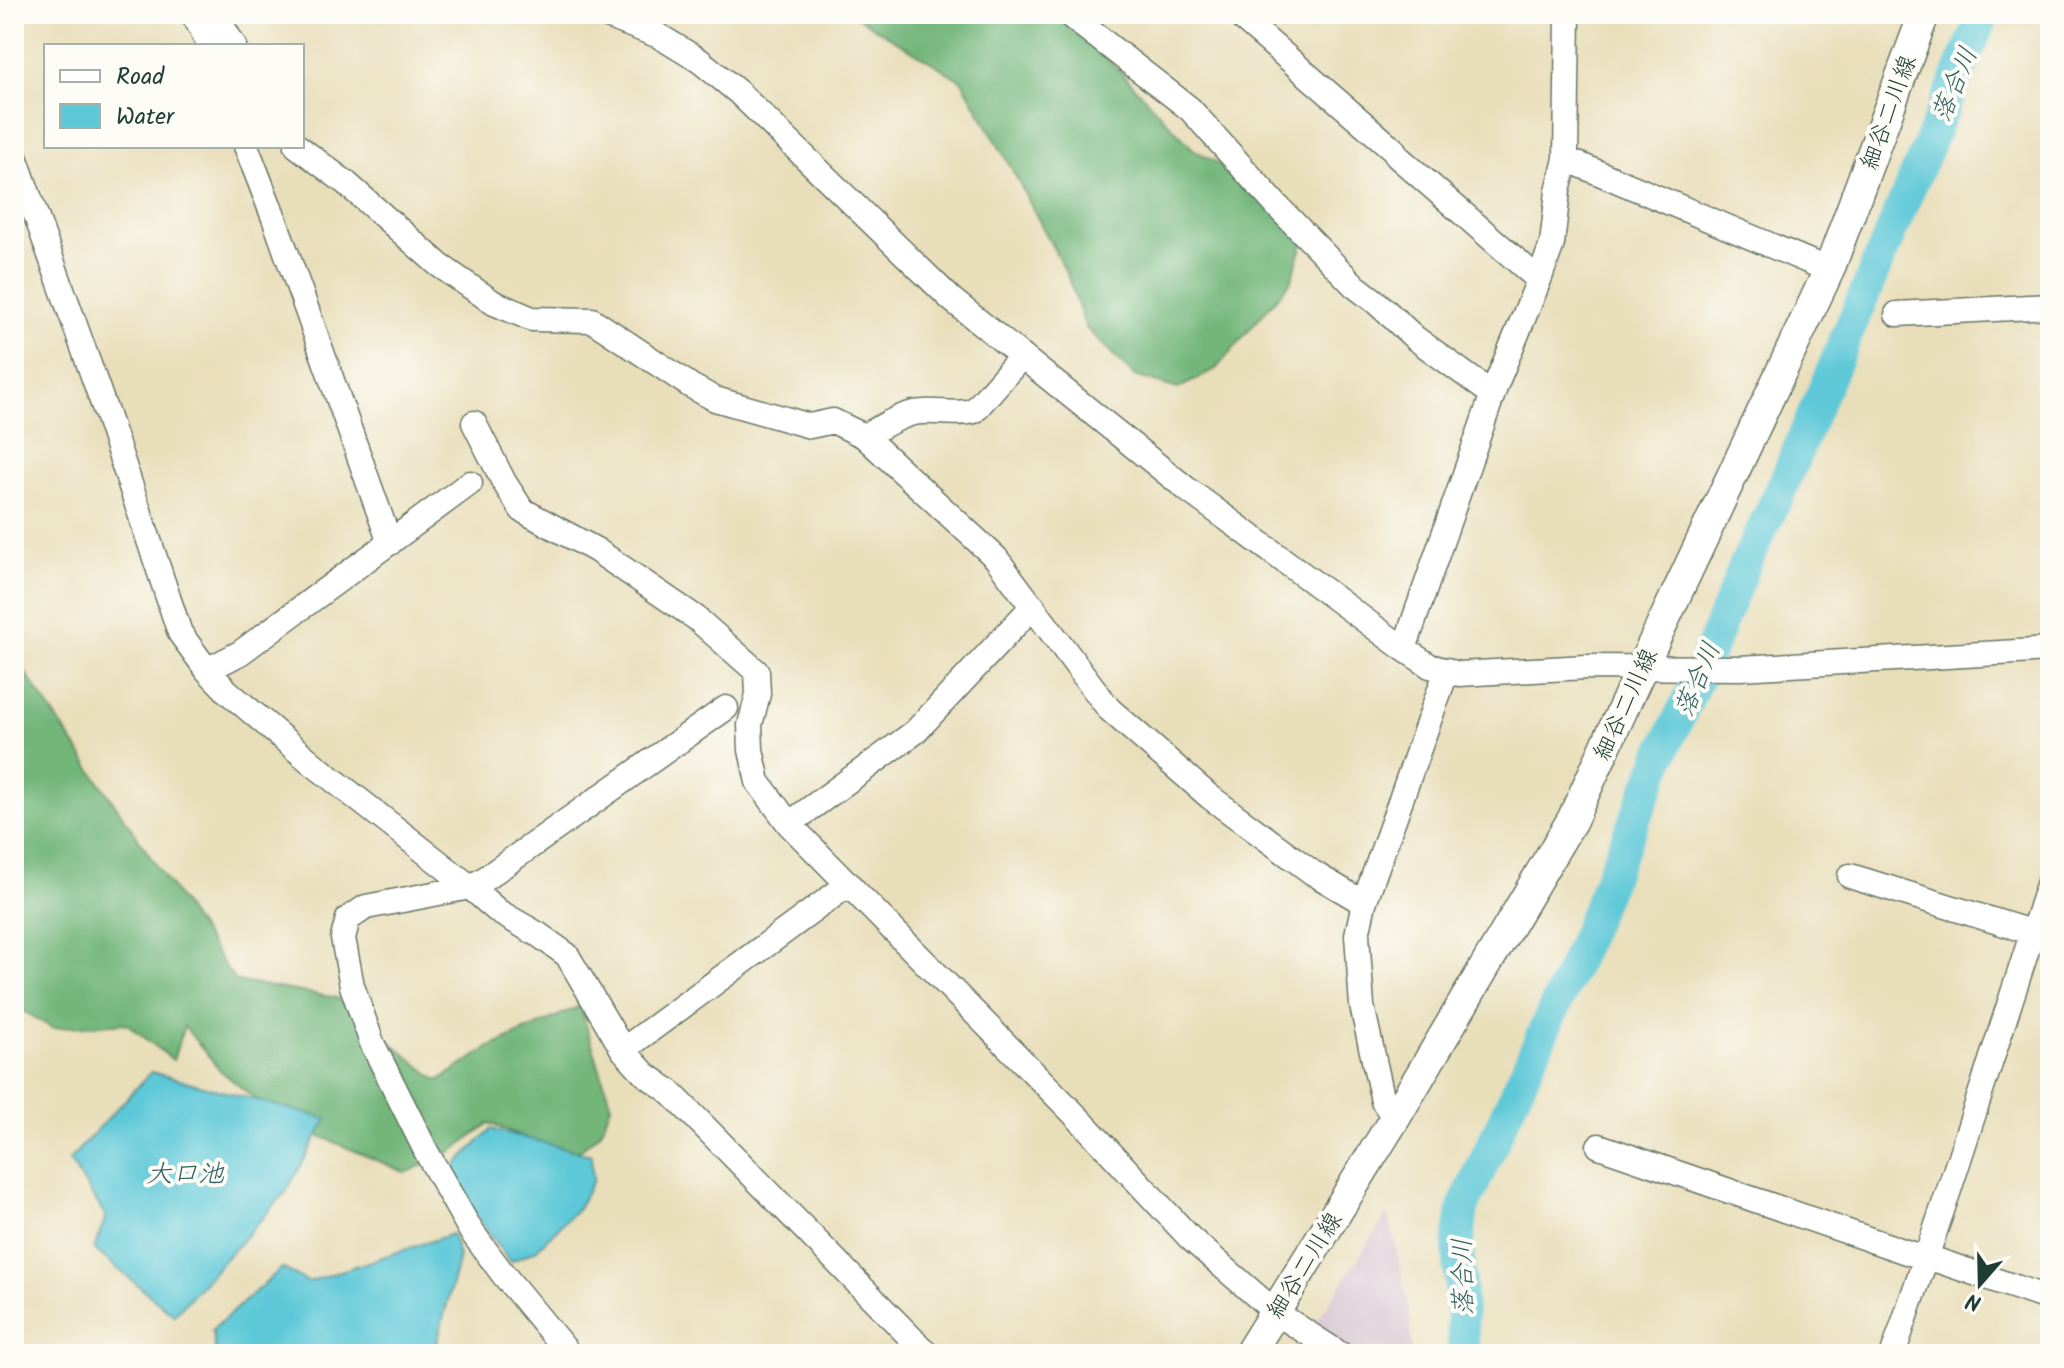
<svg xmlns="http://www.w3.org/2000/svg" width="2064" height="1368" font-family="Kalam,'Klee One',sans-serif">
<rect width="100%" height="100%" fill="#fdfcf7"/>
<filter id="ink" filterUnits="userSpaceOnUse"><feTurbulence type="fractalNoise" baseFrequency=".0125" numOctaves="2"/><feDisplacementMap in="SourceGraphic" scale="16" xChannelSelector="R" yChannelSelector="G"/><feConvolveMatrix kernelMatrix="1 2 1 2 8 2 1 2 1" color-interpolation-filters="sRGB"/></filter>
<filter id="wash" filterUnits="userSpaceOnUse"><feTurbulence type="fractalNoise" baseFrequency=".006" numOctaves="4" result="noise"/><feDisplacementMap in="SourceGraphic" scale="32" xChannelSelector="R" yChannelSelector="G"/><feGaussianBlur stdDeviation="1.8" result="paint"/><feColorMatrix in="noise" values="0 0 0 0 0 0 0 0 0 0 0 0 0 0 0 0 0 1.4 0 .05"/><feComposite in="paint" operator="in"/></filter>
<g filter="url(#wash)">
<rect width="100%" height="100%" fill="#e9deba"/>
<path fill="#d1bdcc" d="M1388,1213l21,94 3,47h-117z"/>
<path fill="#72b67a" stroke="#487a57" stroke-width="2" d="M852,14h225l26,40 90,95 69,39 43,49 -14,44 -75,88 -38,20 -43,-13 -49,-48 -19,-54 -54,-103 -51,-90z
M14,656l221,325 102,17 101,83 54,-35 88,-40 31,99 -10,27 -29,25 -83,-34 -35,27 -48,23 -126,-54 -59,-48 -37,-45 -11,34 -47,-37 -74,5 -38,-23z"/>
<path fill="#5dc8d7" stroke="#3e8286" stroke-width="2" d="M151,1072l176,47 -41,73 -112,123 -80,-66 12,-33 -37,-56z
M491,1129l100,26 2,25 -14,27 -44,44 -25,11 -64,-87z
M452,1234l7,23 -25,97h-218l-4,-24 70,-62 26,14z"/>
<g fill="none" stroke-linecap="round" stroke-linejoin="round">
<path stroke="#5dc8d7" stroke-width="32" d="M1464,1354l-6,-110 5,-36 109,-239 94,-224 37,-78 43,-105 33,-68 205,-480"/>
</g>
</g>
<g filter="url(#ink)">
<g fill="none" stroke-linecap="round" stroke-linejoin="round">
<g stroke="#667563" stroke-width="27">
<path id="minor" d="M193,14l18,32
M215,14l19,32
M602,14l57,22 41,25 38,31 213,207 237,191 216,159 26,17 29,8 127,-7 154,1 310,-18
M1068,14l122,95 87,97 78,80 21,16 39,36 77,56
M1237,14l157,136 3,6 142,124
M246,146l28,72 116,325
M297,146l49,37 93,82 55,38 38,16 60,1 99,66 24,13 95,27 23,-5 31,15 132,122 113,151 101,88 103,76 51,30
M14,154l93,261 73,218 27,37 20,21 85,72 158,124 29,25 40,23 28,20 56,95 22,24 24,17 28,28 230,235
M1566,159l263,111
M1897,314l153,-8
M474,423l30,59 18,28 74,40 100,68 61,54 1,22 -8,31 1,25 7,32 31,42 293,298 108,116 85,74 65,42
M864,436c17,-8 39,-24 59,-24 17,-1 34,3 51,-1l48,-55
M1404,649l93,-267 42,-102 13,-36 6,-53 8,-32 2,-145
M207,670l33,-17 230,-170
M789,824l126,-92 118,-126
M1850,876l200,62
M623,1050l226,-166
M1395,1118l-12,-17 -21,-95 -5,-71 7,-32 83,-233
M1599,1146l307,106 33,9 111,38
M569,1354l-66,-80 -32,-43 -43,-76 -56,-112 -20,-57 -9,-48 5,-19 18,-12 104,-20 13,-7 243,-172
M1893,1354l56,-164 101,-311"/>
</g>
<g stroke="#667563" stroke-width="33">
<path id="major" d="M1249,1354l146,-236 177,-298 70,-153 187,-397 95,-256"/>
</g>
<use href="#minor" stroke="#fff" stroke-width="24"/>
<use href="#major" stroke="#fff" stroke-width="30"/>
</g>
</g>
<g text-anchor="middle" stroke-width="8" stroke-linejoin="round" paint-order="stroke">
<g font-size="24" fill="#1f3d34" stroke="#fdfcf7">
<text transform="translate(1888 112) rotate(-70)" y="8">細谷二川線</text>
<text transform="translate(1625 704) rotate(-65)" y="8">細谷二川線</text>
<text transform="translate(1304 1265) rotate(-58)" y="8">細谷二川線</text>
</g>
<g font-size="26" font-style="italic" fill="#2e605d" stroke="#fdfcf7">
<text transform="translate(1954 84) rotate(-67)" y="9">落合川</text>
<text transform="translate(1697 679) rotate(-67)" y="9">落合川</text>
<text x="185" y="1182">大口池</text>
<text transform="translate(1462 1277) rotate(-91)" y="9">落合川</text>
</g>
</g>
<rect width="2064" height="1368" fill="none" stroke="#fdfcf7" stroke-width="48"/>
<rect x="44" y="44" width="260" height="104" fill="#fdfcf7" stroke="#a4b0a9" stroke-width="2"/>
<rect x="60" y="70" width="40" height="12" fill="#ffffff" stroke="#a4b0a9" stroke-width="2"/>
<text x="116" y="84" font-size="24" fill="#1f3d34">Road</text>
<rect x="60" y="104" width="40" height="24" fill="#5dc8d7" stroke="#a4b0a9" stroke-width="2"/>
<text x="116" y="124" font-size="24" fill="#1f3d34">Water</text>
<g transform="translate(1980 1284) rotate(200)" stroke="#fdfcf7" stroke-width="6" paint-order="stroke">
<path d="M0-6L14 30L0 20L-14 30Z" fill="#1f3d34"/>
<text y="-12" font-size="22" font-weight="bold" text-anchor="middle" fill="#1f3d34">N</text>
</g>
</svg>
